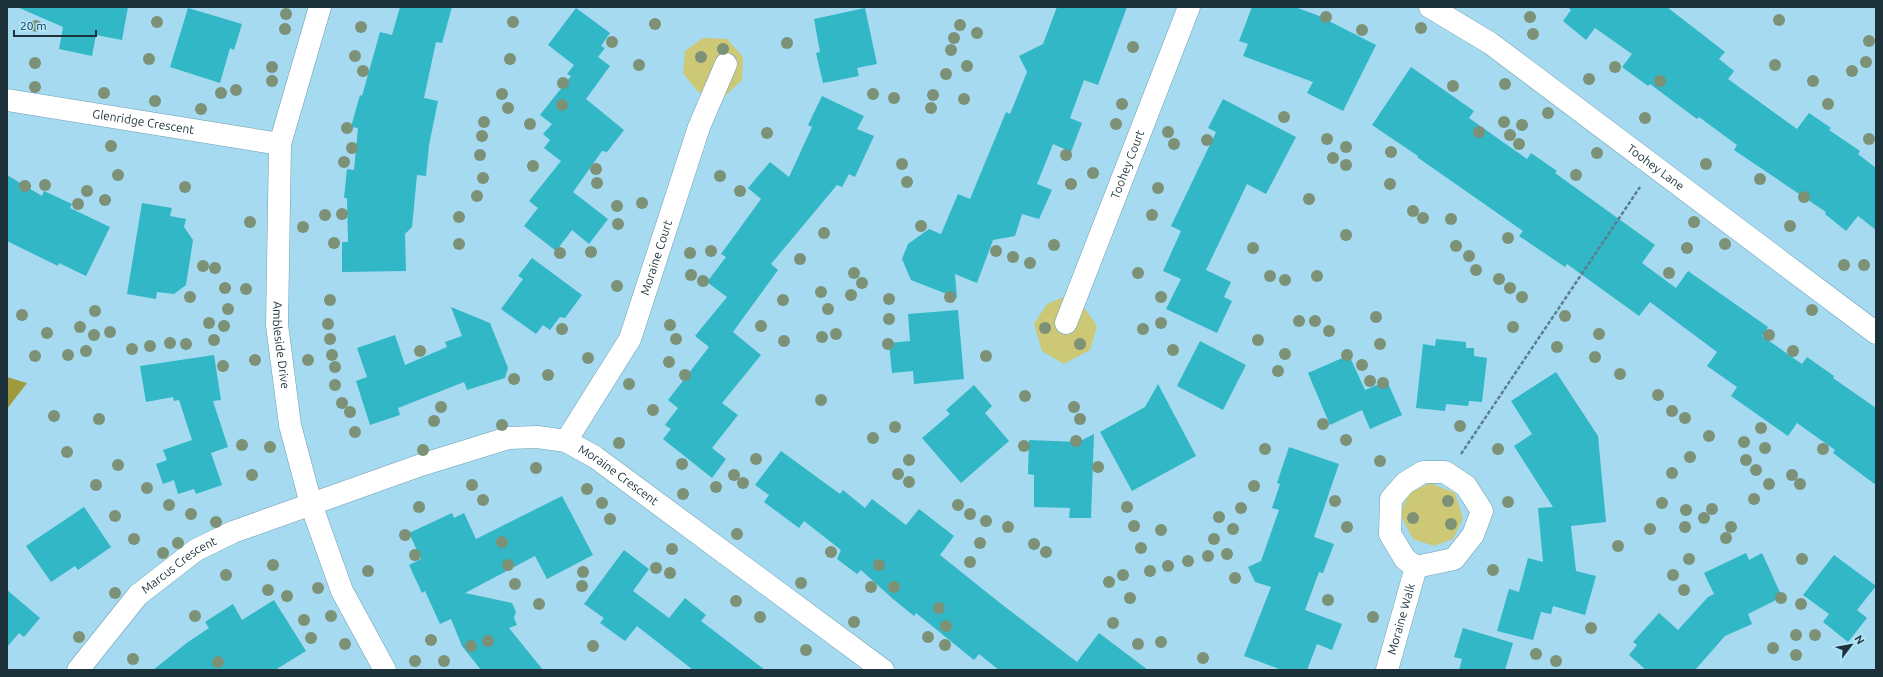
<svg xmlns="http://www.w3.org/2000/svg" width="1883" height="677" font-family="Ubuntu,sans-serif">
<rect width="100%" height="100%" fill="#a6daf1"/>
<path fill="#ccc875" d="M703,38l24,1 16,18 -1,23 -17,16 -27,-4 -15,-19 2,-22z
M1064,297l17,6 16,23 -7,24 -26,14 -22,-13 -8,-27 13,-20z
M1430,483l25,10 8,25 -10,21 -19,7 -21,-7 -13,-25 9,-21z"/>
<path fill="#9f9940" d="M7,377l20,6 -20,26z"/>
<path fill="#31b7c5" d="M17,7h111l-6,33 -26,-5 -4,21 -33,-7 4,-22z
M400,7h52l-10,36 -6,-1 -12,56 14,3 -9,44 -3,31 -9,-1 -5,52 -7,7 1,37 -64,1v-30h6l-1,-44h-3l3,-29 7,1 4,-42 -7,-1 9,-32 2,1 18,-64 12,3z
M1057,7h70l-29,78 -14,-5 -14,38 12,5 -11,29 -18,-8 -16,40 15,6 -13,29 -17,-5 -7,22 -22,4 -16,43 -22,-9 2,24 -46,-18 -9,-21 6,-15 21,-15 12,5 17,-40 12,5 36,-87 4,2 17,-42 -8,-16 24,-12z
M1252,7h43l22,8 59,30 -33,66 -36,-18 6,-11 -70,-26 5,-12 -9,-3z
M1567,7h100l58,45 -6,7 15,12 -6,8 69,50 12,-16 22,15 -2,2 31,21 -2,3 18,14v62l-18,-14 -12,15 -21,-17 1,-2 -92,-62 3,-5 -38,-28 -2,2 -47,-35 -2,2 -26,-19 10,-13 -37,-26 -9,12 -23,-19 8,-11z
M188,8l54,16 -8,26 -4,-2 -10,35 -50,-16z
M576,8l34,25 -9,13 4,2 -7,9 12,9 -24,33 38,31 -17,22 -5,-1 -29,41 35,27 -19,25 -17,-14 -16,21 -32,-25 14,-18 -9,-7 32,-40 -17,-13 6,-8 -7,-6 9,-10 -12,-9 31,-39 -4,-2 7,-9 -26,-20z
M865,8l12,56 -20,4 2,8 -36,7 -7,-30 4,-1 -6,-33z
M1411,67l63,44 -5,7 58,41 4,-6 26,18 -2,2 100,72 -13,18 34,25 12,-17 80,56 -6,9 40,28 5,-7 27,19 -1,2 43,30v77l-43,-32 2,-3 -38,-27 -9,13 -57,-40 6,-9 -30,-21 10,-14 -67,-50 -11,14 -72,-52 -2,3 -46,-31 4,-5 -106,-74 1,-1 -46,-31z
M822,96l42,20 -7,13 17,7 -19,41 -6,-3 -7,13 -5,-2 -66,79 7,6 -45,62 28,23 -39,48 16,12 -26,33 14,11 -14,19 -49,-39 8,-10 -6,-4 13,-17 -10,-8 41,-53 -14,-11 32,-39 -20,-15 19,-25 -5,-3 40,-55 -13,-11 22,-26 19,15 23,-50 -4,-2z
M1223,99l73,38 -30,57 -19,-10 -41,86 25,12 -7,15 8,4 -15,32 -51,-24 15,-30 -18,-8 18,-40 -10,-5 45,-94 -8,-4z
M7,175l35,21 2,-5 28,13 -2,4 40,19 -24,49 -27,-13 -1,3 -51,-25z
M142,203l30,5 -2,8 16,3 -2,8 9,13 -7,45 -12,9 -17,-2 -1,7 -29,-5z
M532,258l50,37 -17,23 -5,-1 -10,13 -7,-5 -7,9 -35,-25 22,-30 -5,-3z
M451,307l39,16 18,45 -3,10 -38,12 -3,-8 -66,26 2,7 -30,10 -14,-44 11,-4 -10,-29 38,-13 10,30 42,-18 -2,-5 17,-6z
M958,310l6,69 -50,5 -1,-13 -21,2 -3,-30 21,-2 -2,-27z
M1436,339l30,3v6h8v8l13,2 -5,44 -13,-1 -1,5 -22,-2 -1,7 -29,-3 7,-64 12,2z
M1200,341l46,24 -23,45 -46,-24z
M214,355l7,45 -8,1 15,46 -17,6 11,32 -26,9 -2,-5 -16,5 -4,-14 -11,4 -7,-20 11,-4 -4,-10 29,-10 -13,-40 -5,1 -1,-4 -27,5 -6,-36z
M1349,355l16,35 22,-9 15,34 -32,14 -8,-19 -32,15 -22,-52z
M1556,372l42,64 8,86 -35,4 5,45 20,5 -11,39 -32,-9 -2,8 -10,-2 -8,28 -36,-9 12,-42 10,3 9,-34 15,4 -5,-54 15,-1 -39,-61 18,-12 -21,-33z
M1158,384l38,72 -64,35 -32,-59 45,-25z
M974,385l18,21 -7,7 24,28 -48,42 -39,-45 28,-24 -4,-4z
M1094,434l-3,84h-22l1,-10 -36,-1v-32l-6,-1 1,-34 49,2z
M1289,447l50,17 -25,73 20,7 -11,29 -4,-1 -14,38 37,14 -10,26 -15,-6 -10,26h-25l-38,-14 27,-69 -16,-5 -7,-15 13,-6 18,-51 -7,-2 8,-24 -3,-1z
M781,451l59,43 3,-4 22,18 7,-9 34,26 13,-16 35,27 -14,19 60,48 77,59 22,-29 49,37h-149l-20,-16 -5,6 -58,-47 -2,3 -21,-17 -32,-29 -4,4 -20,-15 4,-9 -37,-29 -5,7 -35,-26 5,-7 -14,-10z
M562,496l31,59 -46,24 -12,-23 -70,37 47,10 4,9 -2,6 3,7 -8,3 34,42h-62l-19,-24 -11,-27 -11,5 -15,-33 -3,2 -13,-28 12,-6 -12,-26 43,-20 2,5 10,-5 12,26z
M84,507l27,40 -33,23 -3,-4 -24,16 -25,-36z
M624,550l25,19 -16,22 36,27 16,-20 21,17 -5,6 64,49h-72l-56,-44 -12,15 -25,-18 4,-5 -20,-14z
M1746,553l3,7 13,-7 20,44 -34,17 4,10 -27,12 -30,34h-49l-17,-15 8,-10 -4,-3 26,-29 19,17 30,-33 6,-3 -10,-21z
M1834,555l42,31 -19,24 10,8 -19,24 -25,-20 6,-8 -26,-19z
M7,590l33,28 -16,19 -5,-4 -12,14z
M274,600l32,51 -31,19h-122l35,-28 21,-14 -4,-6 28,-18 9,16z
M1463,628l50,15 -8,27h-46l3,-11 -8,-2z"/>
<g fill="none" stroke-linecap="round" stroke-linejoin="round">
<g stroke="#6c9fb4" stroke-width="23">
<g id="minor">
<path id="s1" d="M320,7l-40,137 -3,181 13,100 21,79 31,87 43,79"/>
<path id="s2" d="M1430,7l60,36 386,290"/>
<path id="s3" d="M7,100l273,44"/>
<path id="s4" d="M1066,323l123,-316"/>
<path id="s5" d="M566,441l64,-102 69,-212 27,-63"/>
<path d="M1423,472h22l21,14 16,25 -9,24 -19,24 -38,8 -11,-8 -15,-25 1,-35 14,-16z"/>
<path id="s6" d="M78,670l60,-75 58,-45 37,-18 188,-67 87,-27 29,-1 29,4 29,16 288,213"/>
<path id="s7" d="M1387,670l29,-103"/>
</g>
</g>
<path stroke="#5b7f8e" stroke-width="2.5" stroke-dasharray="4 2" stroke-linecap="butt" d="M1461,454l179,-267"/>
<use href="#minor" stroke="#fff" stroke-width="22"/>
</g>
<g fill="#7c9176">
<circle cx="286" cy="14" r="6"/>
<circle cx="1326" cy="17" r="6"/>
<circle cx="1530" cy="17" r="6"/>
<circle cx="1779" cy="20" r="6"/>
<circle cx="157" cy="22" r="6"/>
<circle cx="513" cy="22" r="6"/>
<circle cx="655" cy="24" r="6"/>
<circle cx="960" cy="25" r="6"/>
<circle cx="36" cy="26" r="6"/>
<circle cx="361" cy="27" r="6"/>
<circle cx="1421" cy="28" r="6"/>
<circle cx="285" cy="29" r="6"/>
<circle cx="1362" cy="30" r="6"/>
<circle cx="977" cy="33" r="6"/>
<circle cx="1533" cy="34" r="6"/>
<circle cx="954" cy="38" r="6"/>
<circle cx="1869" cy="41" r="6"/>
<circle cx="612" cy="42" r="6"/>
<circle cx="787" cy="43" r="6"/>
<circle cx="1133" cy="47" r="6"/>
<circle cx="723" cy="49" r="6"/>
<circle cx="951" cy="50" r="6"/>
<circle cx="355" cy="56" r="6"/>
<circle cx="701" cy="57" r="6"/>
<circle cx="149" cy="59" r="6"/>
<circle cx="510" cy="59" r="6"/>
<circle cx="1866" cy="62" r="6"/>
<circle cx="35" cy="63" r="6"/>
<circle cx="639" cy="65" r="6"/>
<circle cx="1775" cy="65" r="6"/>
<circle cx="967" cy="66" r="6"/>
<circle cx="272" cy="67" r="6"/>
<circle cx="1615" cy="67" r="6"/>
<circle cx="363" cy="71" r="6"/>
<circle cx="1852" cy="71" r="6"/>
<circle cx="946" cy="74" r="6"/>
<circle cx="1589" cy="79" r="6"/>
<circle cx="272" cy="81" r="6"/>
<circle cx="1660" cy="81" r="6"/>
<circle cx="1813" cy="81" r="6"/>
<circle cx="563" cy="83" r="6"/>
<circle cx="1505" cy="84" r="6"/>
<circle cx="1453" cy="86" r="6"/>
<circle cx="35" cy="87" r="6"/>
<circle cx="236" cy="90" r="6"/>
<circle cx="104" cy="93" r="6"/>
<circle cx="221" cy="93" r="6"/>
<circle cx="502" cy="94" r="6"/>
<circle cx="873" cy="94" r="6"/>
<circle cx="933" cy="95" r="6"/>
<circle cx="894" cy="98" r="6"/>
<circle cx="964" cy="99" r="6"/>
<circle cx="155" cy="101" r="6"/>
<circle cx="1122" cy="104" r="6"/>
<circle cx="1828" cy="104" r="6"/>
<circle cx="562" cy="105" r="6"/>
<circle cx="508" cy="108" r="6"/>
<circle cx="931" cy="108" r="6"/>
<circle cx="201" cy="109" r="6"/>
<circle cx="1548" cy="113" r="6"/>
<circle cx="1284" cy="117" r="6"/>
<circle cx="1645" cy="118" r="6"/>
<circle cx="484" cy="122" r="6"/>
<circle cx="1504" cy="122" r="6"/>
<circle cx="530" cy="124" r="6"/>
<circle cx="1116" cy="124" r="6"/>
<circle cx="1522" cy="125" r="6"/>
<circle cx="347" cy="128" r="6"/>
<circle cx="1168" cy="132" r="6"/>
<circle cx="1479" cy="132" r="6"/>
<circle cx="767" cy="133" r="6"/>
<circle cx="1510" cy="135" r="6"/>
<circle cx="482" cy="136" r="6"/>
<circle cx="1327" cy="139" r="6"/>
<circle cx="1869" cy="139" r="6"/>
<circle cx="1207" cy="140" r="6"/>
<circle cx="1174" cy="144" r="6"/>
<circle cx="1519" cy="144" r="6"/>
<circle cx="111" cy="146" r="6"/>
<circle cx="1346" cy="147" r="6"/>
<circle cx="352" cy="148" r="6"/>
<circle cx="1391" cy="152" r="6"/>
<circle cx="1597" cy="153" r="6"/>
<circle cx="480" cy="155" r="6"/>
<circle cx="1066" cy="155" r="6"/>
<circle cx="1333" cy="158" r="6"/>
<circle cx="344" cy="162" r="6"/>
<circle cx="902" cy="164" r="6"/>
<circle cx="1706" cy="164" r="6"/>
<circle cx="1346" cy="165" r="6"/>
<circle cx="533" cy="166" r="6"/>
<circle cx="596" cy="169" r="6"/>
<circle cx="1093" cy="173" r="6"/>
<circle cx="118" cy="175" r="6"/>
<circle cx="1576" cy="175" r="6"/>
<circle cx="720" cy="176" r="6"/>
<circle cx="483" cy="178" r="6"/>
<circle cx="1760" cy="179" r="6"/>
<circle cx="907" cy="182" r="6"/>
<circle cx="597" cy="183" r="6"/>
<circle cx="1071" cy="184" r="6"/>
<circle cx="1390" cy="184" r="6"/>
<circle cx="45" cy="185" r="6"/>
<circle cx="25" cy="186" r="6"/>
<circle cx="185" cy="187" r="6"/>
<circle cx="1158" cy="188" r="6"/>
<circle cx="87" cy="191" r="6"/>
<circle cx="740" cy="191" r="6"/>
<circle cx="477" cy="196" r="6"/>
<circle cx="1804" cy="197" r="6"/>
<circle cx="1309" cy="199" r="6"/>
<circle cx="105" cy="200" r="6"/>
<circle cx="642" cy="203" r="6"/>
<circle cx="78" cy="204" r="6"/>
<circle cx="617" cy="206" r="6"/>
<circle cx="1413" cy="211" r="6"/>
<circle cx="342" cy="214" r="6"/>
<circle cx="325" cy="215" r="6"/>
<circle cx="1152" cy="215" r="6"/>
<circle cx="459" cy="217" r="6"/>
<circle cx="1423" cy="218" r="6"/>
<circle cx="1451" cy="219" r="6"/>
<circle cx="250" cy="222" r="6"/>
<circle cx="1694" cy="222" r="6"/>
<circle cx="618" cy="224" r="6"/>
<circle cx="921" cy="226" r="6"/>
<circle cx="1790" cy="226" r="6"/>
<circle cx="303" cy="227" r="6"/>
<circle cx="824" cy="233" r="6"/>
<circle cx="1346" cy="235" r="6"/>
<circle cx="1508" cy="238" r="6"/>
<circle cx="334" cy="243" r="6"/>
<circle cx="459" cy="244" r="6"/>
<circle cx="1725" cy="244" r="6"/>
<circle cx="1054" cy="245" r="6"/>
<circle cx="1456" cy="246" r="6"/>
<circle cx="1253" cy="248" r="6"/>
<circle cx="1687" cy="248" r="6"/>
<circle cx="711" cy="251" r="6"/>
<circle cx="996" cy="251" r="6"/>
<circle cx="591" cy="252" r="6"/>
<circle cx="560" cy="253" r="6"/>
<circle cx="690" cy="253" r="6"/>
<circle cx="1469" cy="256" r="6"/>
<circle cx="1013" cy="257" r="6"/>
<circle cx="800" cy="259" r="6"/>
<circle cx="1030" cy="263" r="6"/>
<circle cx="1844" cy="265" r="6"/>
<circle cx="1864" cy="265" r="6"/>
<circle cx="203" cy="266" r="6"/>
<circle cx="215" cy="268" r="6"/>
<circle cx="1476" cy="270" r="6"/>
<circle cx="854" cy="273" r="6"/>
<circle cx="1138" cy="273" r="6"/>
<circle cx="1669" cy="273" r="6"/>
<circle cx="691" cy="275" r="6"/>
<circle cx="1270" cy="276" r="6"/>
<circle cx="1317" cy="276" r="6"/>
<circle cx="1499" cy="279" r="6"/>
<circle cx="1285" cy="280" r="6"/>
<circle cx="703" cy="281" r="6"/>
<circle cx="862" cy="283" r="6"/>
<circle cx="617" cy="286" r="6"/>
<circle cx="225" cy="288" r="6"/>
<circle cx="1510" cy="288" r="6"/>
<circle cx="246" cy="289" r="6"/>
<circle cx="821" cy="292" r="6"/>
<circle cx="851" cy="295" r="6"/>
<circle cx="190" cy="297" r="6"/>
<circle cx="950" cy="297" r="6"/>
<circle cx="1161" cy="297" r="6"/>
<circle cx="1522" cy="297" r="6"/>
<circle cx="889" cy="299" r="6"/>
<circle cx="330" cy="300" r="6"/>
<circle cx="783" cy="300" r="6"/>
<circle cx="228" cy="309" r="6"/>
<circle cx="828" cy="309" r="6"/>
<circle cx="1812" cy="310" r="6"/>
<circle cx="95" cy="311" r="6"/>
<circle cx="22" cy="315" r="6"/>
<circle cx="1565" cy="316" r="6"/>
<circle cx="1376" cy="317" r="6"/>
<circle cx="889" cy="319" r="6"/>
<circle cx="1299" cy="321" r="6"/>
<circle cx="1315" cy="321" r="6"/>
<circle cx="209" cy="323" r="6"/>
<circle cx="1161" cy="323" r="6"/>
<circle cx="328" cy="324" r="6"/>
<circle cx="670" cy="325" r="6"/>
<circle cx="224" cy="326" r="6"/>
<circle cx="761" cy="326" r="6"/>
<circle cx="80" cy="327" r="6"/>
<circle cx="1513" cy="327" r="6"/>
<circle cx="1045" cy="328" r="6"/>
<circle cx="562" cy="329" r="6"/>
<circle cx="1143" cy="329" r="6"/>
<circle cx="1329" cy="331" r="6"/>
<circle cx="110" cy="332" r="6"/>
<circle cx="47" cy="333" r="6"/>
<circle cx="836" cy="334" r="6"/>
<circle cx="1599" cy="334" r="6"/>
<circle cx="94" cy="335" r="6"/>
<circle cx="1769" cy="335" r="6"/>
<circle cx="822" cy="337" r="6"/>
<circle cx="330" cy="339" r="6"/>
<circle cx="676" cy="339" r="6"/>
<circle cx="214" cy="340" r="6"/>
<circle cx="1258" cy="340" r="6"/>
<circle cx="784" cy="341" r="6"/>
<circle cx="170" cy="343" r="6"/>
<circle cx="186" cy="344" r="6"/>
<circle cx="888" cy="344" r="6"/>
<circle cx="1080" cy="344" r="6"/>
<circle cx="1380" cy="344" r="6"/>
<circle cx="150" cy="346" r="6"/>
<circle cx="1557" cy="347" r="6"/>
<circle cx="132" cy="349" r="6"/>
<circle cx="1173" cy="350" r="6"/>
<circle cx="86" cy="351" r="6"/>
<circle cx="420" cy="351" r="6"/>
<circle cx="1793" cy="351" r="6"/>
<circle cx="1285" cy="354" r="6"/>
<circle cx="68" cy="355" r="6"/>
<circle cx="332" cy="355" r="6"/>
<circle cx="1347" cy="355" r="6"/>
<circle cx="35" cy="356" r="6"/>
<circle cx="986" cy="356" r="6"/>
<circle cx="1595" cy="357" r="6"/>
<circle cx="588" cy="358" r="6"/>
<circle cx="255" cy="360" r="6"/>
<circle cx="308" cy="360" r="6"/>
<circle cx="669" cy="362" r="6"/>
<circle cx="1362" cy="365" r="6"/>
<circle cx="223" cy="366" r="6"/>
<circle cx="335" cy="367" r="6"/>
<circle cx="1278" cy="371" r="6"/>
<circle cx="1620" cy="374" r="6"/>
<circle cx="548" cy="375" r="6"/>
<circle cx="685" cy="375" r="6"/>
<circle cx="514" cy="379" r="6"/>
<circle cx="1370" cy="381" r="6"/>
<circle cx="1383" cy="383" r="6"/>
<circle cx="629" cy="384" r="6"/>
<circle cx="335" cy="385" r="6"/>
<circle cx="1658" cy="395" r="6"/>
<circle cx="1025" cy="396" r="6"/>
<circle cx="821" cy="400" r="6"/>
<circle cx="342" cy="403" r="6"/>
<circle cx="441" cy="407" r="6"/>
<circle cx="1074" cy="407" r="6"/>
<circle cx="653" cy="410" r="6"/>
<circle cx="1672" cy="411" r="6"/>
<circle cx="350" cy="412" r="6"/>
<circle cx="54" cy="416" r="6"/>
<circle cx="1685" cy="418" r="6"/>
<circle cx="99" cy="419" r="6"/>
<circle cx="1080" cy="419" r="6"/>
<circle cx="434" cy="421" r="6"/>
<circle cx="1323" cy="424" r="6"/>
<circle cx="502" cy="425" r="6"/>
<circle cx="1460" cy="426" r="6"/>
<circle cx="895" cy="427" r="6"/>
<circle cx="1761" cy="428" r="6"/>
<circle cx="355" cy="432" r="6"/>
<circle cx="1709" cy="436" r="6"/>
<circle cx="873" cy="438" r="6"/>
<circle cx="1346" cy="440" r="6"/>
<circle cx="1076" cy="441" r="6"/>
<circle cx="1744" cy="442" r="6"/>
<circle cx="619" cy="443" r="6"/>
<circle cx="242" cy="445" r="6"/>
<circle cx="1024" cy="446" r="6"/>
<circle cx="270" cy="447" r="6"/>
<circle cx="1765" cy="448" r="6"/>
<circle cx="1265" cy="449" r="6"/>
<circle cx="1498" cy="449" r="6"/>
<circle cx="1823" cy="449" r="6"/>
<circle cx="423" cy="450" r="6"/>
<circle cx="67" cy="452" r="6"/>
<circle cx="1690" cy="457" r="6"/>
<circle cx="756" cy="459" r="6"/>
<circle cx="909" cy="460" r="6"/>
<circle cx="1746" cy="460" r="6"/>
<circle cx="1380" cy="461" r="6"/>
<circle cx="682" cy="464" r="6"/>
<circle cx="118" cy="465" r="6"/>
<circle cx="1098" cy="467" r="6"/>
<circle cx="536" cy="468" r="6"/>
<circle cx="1756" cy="470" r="6"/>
<circle cx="1672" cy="473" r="6"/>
<circle cx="898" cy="474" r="6"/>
<circle cx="252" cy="475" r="6"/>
<circle cx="734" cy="475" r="6"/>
<circle cx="1792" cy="475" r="6"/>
<circle cx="909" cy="482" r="6"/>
<circle cx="743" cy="483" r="6"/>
<circle cx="1769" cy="484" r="6"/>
<circle cx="1800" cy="484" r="6"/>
<circle cx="96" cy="485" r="6"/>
<circle cx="472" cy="485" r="6"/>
<circle cx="1254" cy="486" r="6"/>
<circle cx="716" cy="487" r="6"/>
<circle cx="147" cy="488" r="6"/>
<circle cx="587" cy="489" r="6"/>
<circle cx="683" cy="494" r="6"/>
<circle cx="1754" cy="499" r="6"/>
<circle cx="483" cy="500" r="6"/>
<circle cx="1335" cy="501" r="6"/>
<circle cx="1448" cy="501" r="6"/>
<circle cx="1508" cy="502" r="6"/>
<circle cx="602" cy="503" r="6"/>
<circle cx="1662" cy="503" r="6"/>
<circle cx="169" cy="505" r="6"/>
<circle cx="958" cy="505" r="6"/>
<circle cx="419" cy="507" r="6"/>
<circle cx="1127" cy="507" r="6"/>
<circle cx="1241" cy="508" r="6"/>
<circle cx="1712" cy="509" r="6"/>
<circle cx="1686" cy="510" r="6"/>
<circle cx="191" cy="514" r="6"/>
<circle cx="970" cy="514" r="6"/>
<circle cx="115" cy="516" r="6"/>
<circle cx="1219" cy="517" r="6"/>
<circle cx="1413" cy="518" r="6"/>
<circle cx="1704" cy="518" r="6"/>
<circle cx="610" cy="519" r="6"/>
<circle cx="986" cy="521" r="6"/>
<circle cx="216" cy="522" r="6"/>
<circle cx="1451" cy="524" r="6"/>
<circle cx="1134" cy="526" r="6"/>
<circle cx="1008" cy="527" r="6"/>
<circle cx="1347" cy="527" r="6"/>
<circle cx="1685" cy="527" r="6"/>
<circle cx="1731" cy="527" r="6"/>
<circle cx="1233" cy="529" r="6"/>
<circle cx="1650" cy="529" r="6"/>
<circle cx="1161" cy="530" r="6"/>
<circle cx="737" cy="534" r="6"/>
<circle cx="405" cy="535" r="6"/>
<circle cx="1726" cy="538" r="6"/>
<circle cx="134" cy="539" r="6"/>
<circle cx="1214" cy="539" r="6"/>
<circle cx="502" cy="542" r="6"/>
<circle cx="178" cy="543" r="6"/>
<circle cx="980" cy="543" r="6"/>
<circle cx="1034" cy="544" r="6"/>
<circle cx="1618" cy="546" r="6"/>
<circle cx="1141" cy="548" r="6"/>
<circle cx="672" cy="549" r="6"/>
<circle cx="831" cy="552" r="6"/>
<circle cx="1046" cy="552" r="6"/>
<circle cx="163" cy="553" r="6"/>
<circle cx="1227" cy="554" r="6"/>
<circle cx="415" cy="555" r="6"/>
<circle cx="1208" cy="556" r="6"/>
<circle cx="1689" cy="559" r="6"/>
<circle cx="1802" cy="559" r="6"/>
<circle cx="1188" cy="561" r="6"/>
<circle cx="970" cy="562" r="6"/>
<circle cx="273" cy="565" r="6"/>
<circle cx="508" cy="565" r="6"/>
<circle cx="879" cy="565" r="6"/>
<circle cx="1168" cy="566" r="6"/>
<circle cx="656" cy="568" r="6"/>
<circle cx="1493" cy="570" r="6"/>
<circle cx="368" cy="571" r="6"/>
<circle cx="1150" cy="571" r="6"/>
<circle cx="583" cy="572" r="6"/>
<circle cx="670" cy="573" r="6"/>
<circle cx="226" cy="575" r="6"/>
<circle cx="1123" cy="575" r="6"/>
<circle cx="1673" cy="575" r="6"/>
<circle cx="1235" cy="578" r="6"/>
<circle cx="1109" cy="582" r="6"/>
<circle cx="801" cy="583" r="6"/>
<circle cx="515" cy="584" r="6"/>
<circle cx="582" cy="586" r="6"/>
<circle cx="871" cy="587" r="6"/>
<circle cx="894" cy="587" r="6"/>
<circle cx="318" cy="588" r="6"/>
<circle cx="268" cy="590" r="6"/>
<circle cx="1684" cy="590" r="6"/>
<circle cx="115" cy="593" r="6"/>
<circle cx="287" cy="596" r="6"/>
<circle cx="1130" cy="598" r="6"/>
<circle cx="1781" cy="598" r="6"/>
<circle cx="1328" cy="600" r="6"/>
<circle cx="736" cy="601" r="6"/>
<circle cx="539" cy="604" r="6"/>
<circle cx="1801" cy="604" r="6"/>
<circle cx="939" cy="608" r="6"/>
<circle cx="195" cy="616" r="6"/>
<circle cx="331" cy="616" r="6"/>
<circle cx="760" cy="617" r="6"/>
<circle cx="1373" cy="617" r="6"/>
<circle cx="304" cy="620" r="6"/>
<circle cx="854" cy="622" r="6"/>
<circle cx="1113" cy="623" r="6"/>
<circle cx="946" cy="626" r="6"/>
<circle cx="1591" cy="628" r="6"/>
<circle cx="1796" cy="635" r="6"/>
<circle cx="1815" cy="635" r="6"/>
<circle cx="79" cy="637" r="6"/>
<circle cx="928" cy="637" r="6"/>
<circle cx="311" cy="638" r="6"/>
<circle cx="431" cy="640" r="6"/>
<circle cx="488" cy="641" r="6"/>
<circle cx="1161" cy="642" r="6"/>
<circle cx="345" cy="644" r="6"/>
<circle cx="1138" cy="644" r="6"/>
<circle cx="945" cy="645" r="6"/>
<circle cx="471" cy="646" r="6"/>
<circle cx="593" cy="646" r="6"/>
<circle cx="1773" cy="648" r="6"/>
<circle cx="806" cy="650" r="6"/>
<circle cx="1536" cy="654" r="6"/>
<circle cx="1796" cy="655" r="6"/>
<circle cx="1203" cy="658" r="6"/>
<circle cx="133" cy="659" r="6"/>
<circle cx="415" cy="661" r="6"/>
<circle cx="444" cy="661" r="6"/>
<circle cx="1556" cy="661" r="6"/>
<circle cx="218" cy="662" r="6"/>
</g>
<g text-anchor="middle" stroke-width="3" stroke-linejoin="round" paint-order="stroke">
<g font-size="12" fill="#1c3139" stroke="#b2e8fe">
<text dy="4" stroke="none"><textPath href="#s3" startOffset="138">Glenridge Crescent</textPath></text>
<text dy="4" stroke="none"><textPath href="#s4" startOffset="170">Toohey Court</textPath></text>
<text dy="4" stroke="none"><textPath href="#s2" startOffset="277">Toohey Lane</textPath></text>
<text dy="4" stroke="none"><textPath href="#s5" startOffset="206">Moraine Court</textPath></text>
<text dy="4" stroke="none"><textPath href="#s1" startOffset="344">Ambleside Drive</textPath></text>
<text dy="4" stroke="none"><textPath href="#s6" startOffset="622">Moraine Crescent</textPath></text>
<text dy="4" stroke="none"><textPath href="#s6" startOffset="147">Marcus Crescent</textPath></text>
<text dy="4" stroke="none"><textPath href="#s7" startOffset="53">Moraine Walk</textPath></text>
</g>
</g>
<rect width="1883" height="677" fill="none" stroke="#1c3139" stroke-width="16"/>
<g transform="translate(1851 645) rotate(58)" stroke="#b2e8fe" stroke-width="3" paint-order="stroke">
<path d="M0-3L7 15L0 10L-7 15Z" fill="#1c3139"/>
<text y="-6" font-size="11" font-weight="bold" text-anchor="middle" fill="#1c3139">N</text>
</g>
<path d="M14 30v6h82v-6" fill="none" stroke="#1c3139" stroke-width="2"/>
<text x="20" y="30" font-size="12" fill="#1c3139" stroke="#b2e8fe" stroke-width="3" paint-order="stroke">20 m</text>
</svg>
